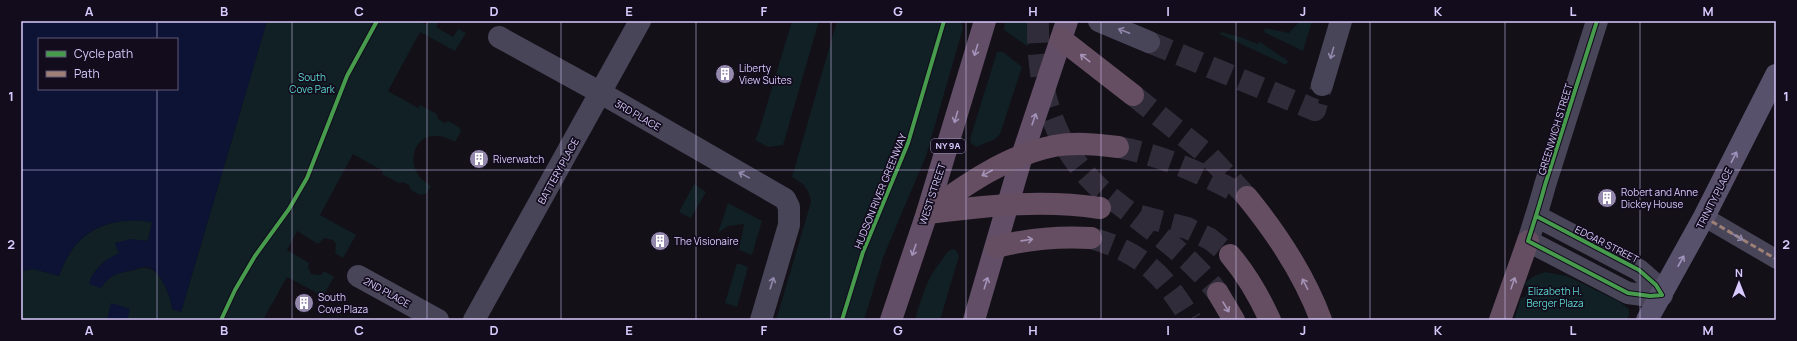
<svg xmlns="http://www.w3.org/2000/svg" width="1797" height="341" font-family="Manrope,sans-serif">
<rect width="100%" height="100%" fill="#131018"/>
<path fill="#102024" d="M267,21h152l8,4 2,-4h10l-3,6 17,10 5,-8 8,4 -11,18 -35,-19 -32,59 30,17 2,-3 17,9 1,5 7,4 3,-2 11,6 2,4 -6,11c-6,-3 -14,-7 -21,-6 -17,0 -25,20 -18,35 3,7 9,11 15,15l-5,8 -6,1 -9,-5 -2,-5 -6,-3 -4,1 -17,-9 1,-3 -30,-17 -33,61 36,20 -13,23 -8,-5 1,-9 -3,-4 -9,-2 -6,6 -21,-13 -10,19 22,13 -1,4 3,7 10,1 3,-4 10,6 -11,19 -36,-19 -24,43h-242v-49l13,-2 25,7c15,-44 48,-61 93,-54l-4,19 -9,-1 -24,3 4,10 -17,10 -11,14 14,5c8,-8 14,-9 25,-11 6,-1 11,-5 18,-3 12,2 24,30 24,41l9,3z
M792,21h27l-36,124 -15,2 -13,-7 4,-9z
M837,21h123l2,3 1,4 -37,128 -42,99 -20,65h-88l35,-118c-2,-14 -7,-18 -19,-25z
M1005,21h35l-8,21 -5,4 -23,-16z
M1300,21h12l-9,30 -39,-19 1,-4 24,5z
M1221,32l19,5 18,7 2,-2 28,19 -2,4 -66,-31z
M997,52h6l19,15 -22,67 -5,5 -19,8 -5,-4 -1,-4z
M694,184l12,8 -15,26 -12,-6z
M728,203l34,18 -10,34 -13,-5 5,-26 -16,2 -10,7z
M953,249l3,1 3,6 -19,64h-25c7,-23 11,-41 27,-60 3,-5 5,-9 11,-11z
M737,263l11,4 -11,40 -12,-4z
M1545,272l22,4 51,25 11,8v6l-2,5h-113l7,-22 4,-1 3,-9 -4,-5 10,-7z"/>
<path fill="#0c1334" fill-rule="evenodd" d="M21,21h246l-86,291 -9,-3c0,-11 -12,-39 -24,-42 -7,-1 -12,3 -18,4 -14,2 -21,5 -29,17l-12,-4c4,-15 16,-24 30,-31l-4,-10 16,-4 17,2 4,-19c-46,-7 -78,10 -93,54l-25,-7 -13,2zM39,39h138v50h-138z
M111,303l19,6 -3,11h-20z"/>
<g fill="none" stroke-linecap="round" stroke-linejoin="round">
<path stroke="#312c3a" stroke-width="22" stroke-dasharray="22 11" stroke-linecap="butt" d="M1149,42l166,68 7,-25"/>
<path stroke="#312c3a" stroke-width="22" stroke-dasharray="22 11" stroke-linecap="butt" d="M1038,21c-1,67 14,127 67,172 39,32 82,59 113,100
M1133,95l75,60 39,42
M1118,147c42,8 79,24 117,44
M1140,216l47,12 23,11 20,16
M1091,238c52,15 73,37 100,82"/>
<path stroke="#494559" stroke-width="19" d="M1704,217l72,42"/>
<path stroke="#494559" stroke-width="22" d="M1099,21l50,21
M499,37l102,56 184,106 4,8v18l-28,95
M1322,85l19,-64
M1536,216l103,54 17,15 6,10 -12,1 -22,-3 -100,-52c6,-19 12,-37 17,-56l52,-164
M358,276l80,44
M474,320l166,-299"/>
<path stroke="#58516c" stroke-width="22" d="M1647,320l57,-103 72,-142"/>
<path stroke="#624e66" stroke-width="22" d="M891,320l36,-107 58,-192
M974,320l48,-164 45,-135"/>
<path stroke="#654e61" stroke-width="22" d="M1061,39l72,56
M1247,197c31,38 57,77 74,123
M927,213c36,-27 81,-58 127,-67 21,-4 42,-2 64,1
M928,213c60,-7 111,-14 172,-5
M996,247c32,-8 62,-11 95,-9
M1230,255c17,20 29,41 40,65
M1218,293l16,27
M1500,320l28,-79"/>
<path stroke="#9e8076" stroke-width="3" stroke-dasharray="6 3" stroke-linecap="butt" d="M1704,217l72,42"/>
<g stroke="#120c1c" stroke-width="6">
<path id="cycleway" d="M1536,216l103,54 17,15 6,10 -12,1 -22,-3 -100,-52c6,-19 12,-37 17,-56l52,-164
M221,320l14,-30 20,-34 34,-47 18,-31 40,-102 30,-55
M842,320l21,-68 45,-109 36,-122"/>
</g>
<use href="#cycleway" stroke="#469c4c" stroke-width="4"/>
</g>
<defs><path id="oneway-shaft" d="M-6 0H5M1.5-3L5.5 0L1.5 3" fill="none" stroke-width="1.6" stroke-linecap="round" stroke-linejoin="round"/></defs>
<g stroke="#9188ab">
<use href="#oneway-shaft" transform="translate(1124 31) rotate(-159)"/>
<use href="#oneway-shaft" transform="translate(1332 53) rotate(106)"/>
<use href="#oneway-shaft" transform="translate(744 175) rotate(-151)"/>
<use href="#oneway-shaft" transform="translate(1738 237) rotate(30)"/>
<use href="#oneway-shaft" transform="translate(772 283) rotate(-73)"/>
</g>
<g stroke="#a392b9">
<use href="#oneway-shaft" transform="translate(976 50) rotate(107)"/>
<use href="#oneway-shaft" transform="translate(956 117) rotate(106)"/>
<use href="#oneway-shaft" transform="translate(1034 119) rotate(-71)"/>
<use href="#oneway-shaft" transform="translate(914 250) rotate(109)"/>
<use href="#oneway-shaft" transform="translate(986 283) rotate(-73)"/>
</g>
<g stroke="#a592b7">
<use href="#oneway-shaft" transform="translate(1085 58) rotate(-142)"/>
<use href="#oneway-shaft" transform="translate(987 173) rotate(152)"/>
<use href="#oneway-shaft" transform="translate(1027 240) rotate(-8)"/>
<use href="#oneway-shaft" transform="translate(1513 283) rotate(-71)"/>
<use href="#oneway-shaft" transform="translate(1305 284) rotate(-117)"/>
<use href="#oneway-shaft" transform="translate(1226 307) rotate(59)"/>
</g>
<g stroke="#9f94bc">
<use href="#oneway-shaft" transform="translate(1734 157) rotate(-63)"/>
<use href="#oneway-shaft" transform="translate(1681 261) rotate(-61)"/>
</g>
<path fill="none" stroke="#d9cafd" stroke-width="1" stroke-opacity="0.55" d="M157,21v18M292,21v299M427,21v299M561,21v299M696,21v299M831,21v299M966,21v299M1101,21v299M1236,21v299M1370,21v299M1505,21v299M1640,21v299M157,89v231M21,170h1755"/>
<defs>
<g id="building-disc" transform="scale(1)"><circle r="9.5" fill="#9489ad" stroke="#120c1c"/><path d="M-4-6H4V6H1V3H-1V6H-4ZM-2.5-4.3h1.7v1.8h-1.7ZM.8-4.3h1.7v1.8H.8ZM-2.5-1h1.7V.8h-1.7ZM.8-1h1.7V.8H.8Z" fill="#fff"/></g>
</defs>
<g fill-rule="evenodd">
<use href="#building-disc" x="725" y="74"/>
<use href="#building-disc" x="479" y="159"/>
<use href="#building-disc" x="1607" y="198"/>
<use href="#building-disc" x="660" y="241"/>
<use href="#building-disc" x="304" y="303"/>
</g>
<g text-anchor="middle" stroke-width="3.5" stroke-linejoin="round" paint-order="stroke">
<rect fill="#120c1c" stroke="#9d91ba" stroke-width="1" x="931" y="139" width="34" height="14" rx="3"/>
<g font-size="9" font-weight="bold" fill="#d9cafd">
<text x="948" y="149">NY 9A</text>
</g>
<g font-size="10" fill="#d9cafd" stroke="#120c1c" text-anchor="start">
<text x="739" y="72">Liberty<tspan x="739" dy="12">View Suites</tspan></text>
<text x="493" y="163">Riverwatch</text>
<text x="1621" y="196">Robert and Anne<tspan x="1621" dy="12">Dickey House</tspan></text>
<text x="674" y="245">The Visionaire</text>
<text x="318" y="301">South<tspan x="318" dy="12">Cove Plaza</tspan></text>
</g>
<g font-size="10" fill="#5bd8cf" stroke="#120c1c">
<text x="312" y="81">South<tspan x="312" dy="12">Cove Park</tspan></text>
<text x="1555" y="295">Elizabeth H.<tspan x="1555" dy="12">Berger Plaza</tspan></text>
</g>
<g font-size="10" fill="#d9cafd" stroke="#120c1c">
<text transform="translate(638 115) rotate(30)" y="4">3RD PLACE</text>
<text transform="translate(1555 129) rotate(-73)" y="4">GREENWICH STREET</text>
<text transform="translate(558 171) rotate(-61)" y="4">BATTERY PLACE</text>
<text transform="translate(880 191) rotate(-68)" y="4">HUDSON RIVER GREENWAY</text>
<text transform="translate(932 194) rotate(-72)" y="4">WEST STREET</text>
<text transform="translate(1714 198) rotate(-63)" y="4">TRINITY PLACE</text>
<text transform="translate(1607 244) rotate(27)" y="4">EDGAR STREET</text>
<text transform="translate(387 292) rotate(29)" y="4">2ND PLACE</text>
</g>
</g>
<rect width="1797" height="341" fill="none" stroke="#120c1c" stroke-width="44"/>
<rect x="38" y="38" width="140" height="52" fill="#120c1c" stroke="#625876"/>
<rect x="46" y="51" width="20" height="6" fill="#469c4c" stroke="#625876"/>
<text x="74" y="58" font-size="12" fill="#d9cafd">Cycle path</text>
<rect x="46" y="71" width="20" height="6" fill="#9e8076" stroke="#625876"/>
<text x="74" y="78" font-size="12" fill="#d9cafd">Path</text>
<g transform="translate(1739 283)" stroke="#120c1c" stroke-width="3" paint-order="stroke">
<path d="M0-3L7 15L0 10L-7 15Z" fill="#d9cafd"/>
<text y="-6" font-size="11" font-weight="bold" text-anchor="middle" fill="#d9cafd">N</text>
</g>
<rect x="22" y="22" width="1753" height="297" fill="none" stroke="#d9cafd" stroke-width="1.5"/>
<g font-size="13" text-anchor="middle" font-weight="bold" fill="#d9cafd">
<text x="89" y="16">A</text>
<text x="224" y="16">B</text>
<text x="359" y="16">C</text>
<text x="494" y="16">D</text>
<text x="629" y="16">E</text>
<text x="764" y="16">F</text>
<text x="898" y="16">G</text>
<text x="1033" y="16">H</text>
<text x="1168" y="16">I</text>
<text x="1303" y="16">J</text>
<text x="1438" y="16">K</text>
<text x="1573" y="16">L</text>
<text x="1708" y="16">M</text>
<text x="11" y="101">1</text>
<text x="1786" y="101">1</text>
<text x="11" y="249">2</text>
<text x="1786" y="249">2</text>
<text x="89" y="335">A</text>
<text x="224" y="335">B</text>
<text x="359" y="335">C</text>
<text x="494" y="335">D</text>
<text x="629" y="335">E</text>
<text x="764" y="335">F</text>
<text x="898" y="335">G</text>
<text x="1033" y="335">H</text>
<text x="1168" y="335">I</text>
<text x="1303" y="335">J</text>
<text x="1438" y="335">K</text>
<text x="1573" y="335">L</text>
<text x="1708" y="335">M</text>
</g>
</svg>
